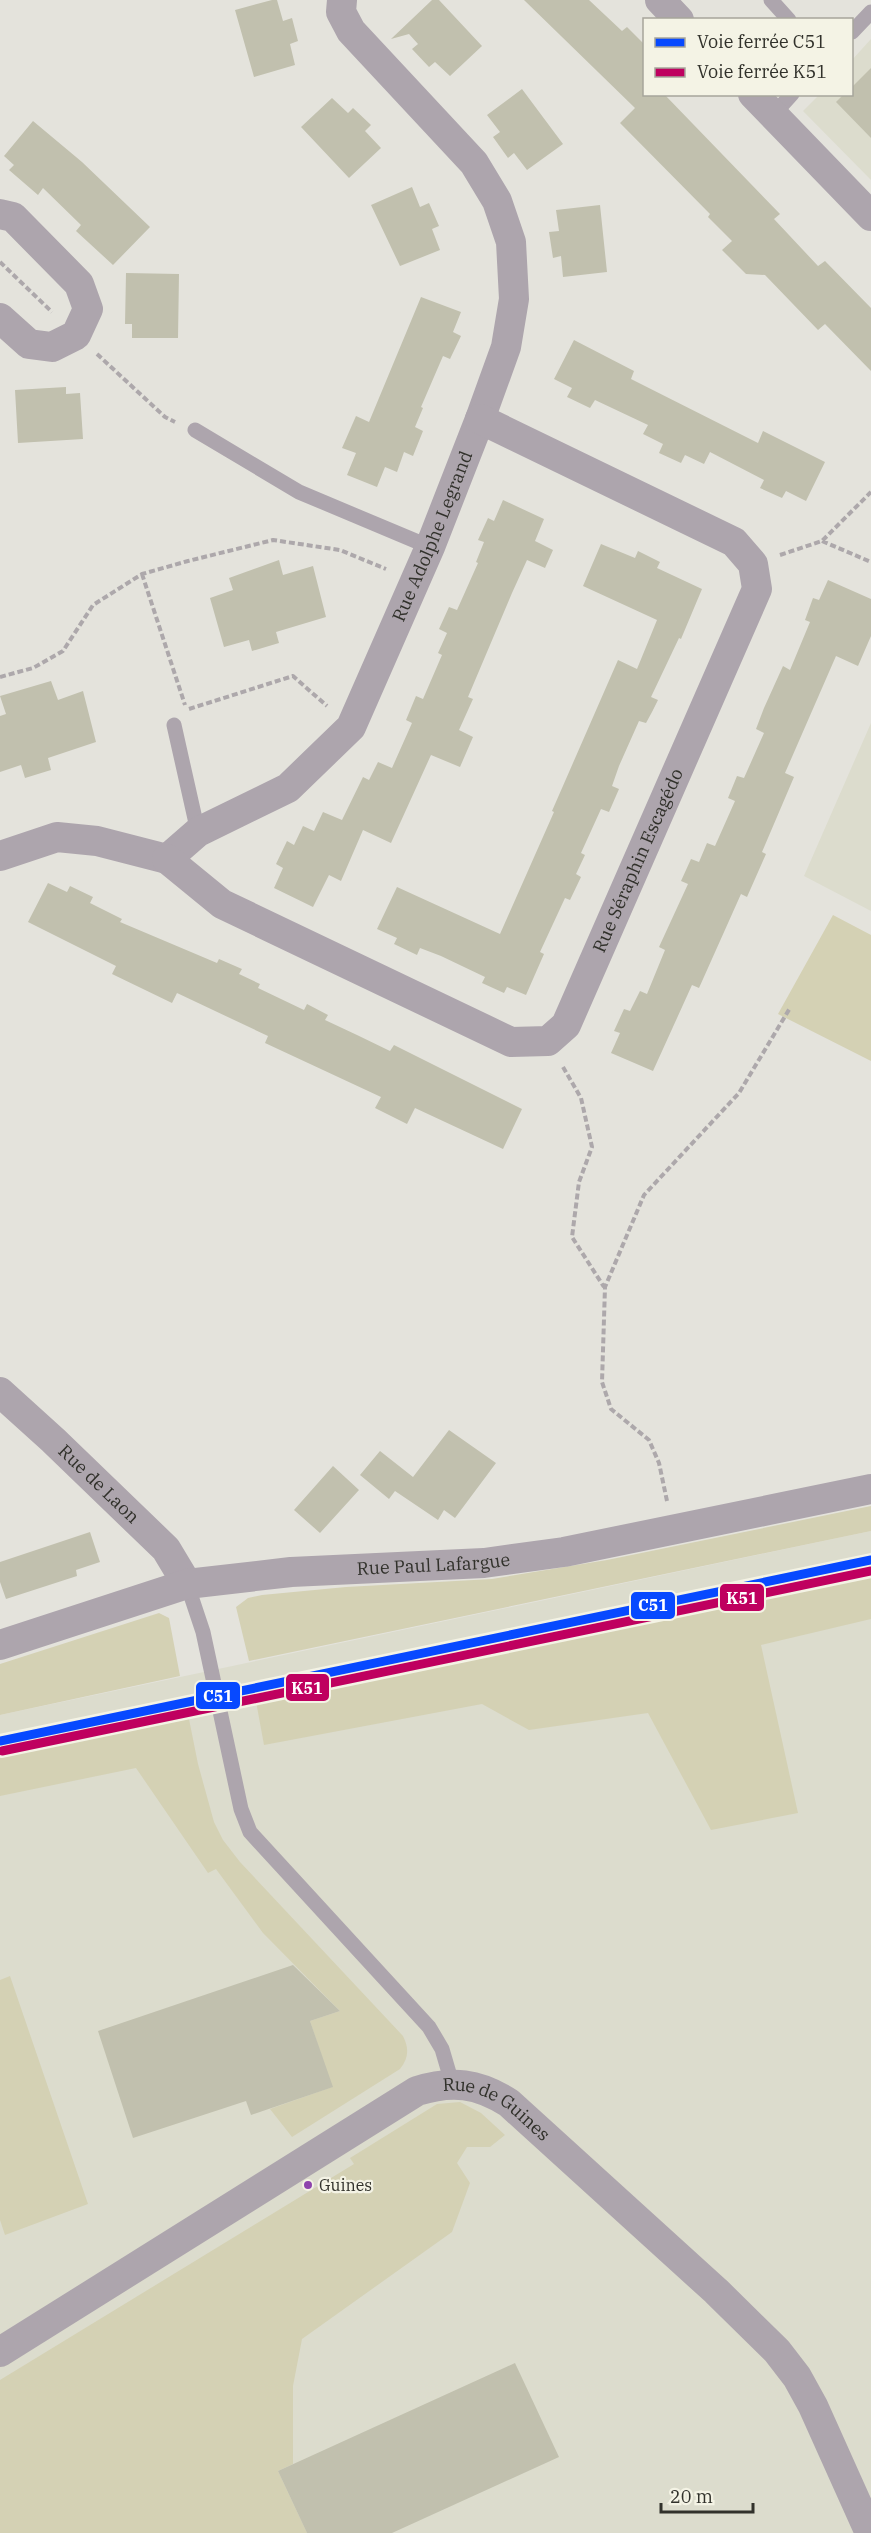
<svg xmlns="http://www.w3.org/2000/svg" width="871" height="2533" font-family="'IBM Plex Serif',serif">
<rect width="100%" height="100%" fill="#e4e3dc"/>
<path fill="#dcdccd" d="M871,39v141l-68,-69 16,-16 33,-1v-34z
M871,723v188l-67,-35z
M871,1531v1002h-871v-818z"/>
<path fill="#d4d1b4" d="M833,915l38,20v126l-93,-47z
M871,1506v25l-622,130 -13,-54 12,-9 14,-3 84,-8 146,-8 115,-19z
M871,1569v50l-110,26 37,168 -87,17 -63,-117 -119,17 -47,-26 -218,41 -9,-49z
M159,1613l10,5 11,58 -180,39v-51z
M187,1709l11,55 16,58 9,18 17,22 163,174c6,12 6,22 -3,33l-108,68 -22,-28 62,-22 -22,-66 30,-10 -77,-78 -47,-64 -8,4 -72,-105 -136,28v-48z
M10,1976l78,228 -83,31 -5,-15v-240z
M460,2102l21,11 24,22 -15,12h-23l-10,16 13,20 -18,49 -150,107 -9,47v78l-15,7 29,62h-307v-153l354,-216 -4,-6 87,-54z"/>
<path fill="#c1c0ae" d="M272,0h5l6,21 9,-3 6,23 -8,3 5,21 -41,12 -19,-67z
M432,0h7l43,46 -32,30 -15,-14 -6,5 -17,-18 6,-5 -9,-10 -18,5z
M524,0h65l33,31 5,-4 18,18v49h19l116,120 -6,5 44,47 7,-5 46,47v63l-46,-47 -7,6 -53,-55 -19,-1 -24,-24 10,-9 -24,-24 2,-3 -90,-91 15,-15z
M871,68v70l-35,-36 8,-8h8v-7z
M522,89l41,55 -36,26 -13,-17 -6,5 -15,-21 7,-5 -13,-17z
M332,98l16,15 5,-5 18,17 -6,6 16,17 -32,30 -48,-51z
M33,121l49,41 68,65 -37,38 -37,-34 5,-6 -38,-37 -5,7 -29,-25 5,-5 -10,-9z
M412,187l8,20 9,-4 10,23 -7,3 8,21 -40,16 -29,-61z
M600,205l7,67 -44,5 -2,-21 -8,2 -4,-26 10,-1 -3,-21z
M126,273l53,1 -1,64h-46v-14h-7z
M421,297l40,15 -8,20 8,4 -11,23 -7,-3 -22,51 2,1 -8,19 8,4 -10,25 -9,-4 -7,20 -12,-5 -8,20 -30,-12 9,-22 -14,-5 14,-32 13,6z
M574,340l60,31 -3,8 127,64 5,-12 62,31 -19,39 -20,-10 -4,7 -22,-10 4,-8 -54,-28 -6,12 -19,-9 -4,8 -22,-10 4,-9 -20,-10 5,-9 -53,-25 -5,8 -23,-11 5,-9 -18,-9z
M66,387v7l14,-1 3,46 -65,4 -3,-53z
M503,500l41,19 -9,22 18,9 -8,18 -18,-8 -15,33 -44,104 5,2 -14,31 14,7 -13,30 -29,-12 -40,88 -28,-13 -22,51 -12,-6 -16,32 -39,-19 9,-20 -7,-4 11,-23 7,4 9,-19 11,5 9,-19 19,8 21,-43 6,3 9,-18 14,6 20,-45 -6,-3 10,-24 7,3 19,-44 -4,-2 9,-20 -8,-4 10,-22 8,3 21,-47 -2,-1 8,-20 -6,-2 10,-22 6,3z
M601,544l34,14 3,-7 22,11 -3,6 45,21 -21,50 -2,-1 -28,59 7,3 -6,12 -6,11 -7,-2 -20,45 -7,20 7,3 -10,23 -8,-3 -20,44 4,2 -9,19 5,3 -11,23 -5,-2 -25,54 4,2 -18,41 -19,-8 -3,6 -22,-10 3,-6 -44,-21 -21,-8 -3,7 -23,-11 3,-6 -20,-9 20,-42 103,47 54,-122 -2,-1 66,-151 19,9 20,-49 -74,-34z
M279,560l4,15 30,-9 13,51 -50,15 3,11 -27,8 -3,-11 -25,7 -14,-49 23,-8 -4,-12z
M828,580l43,19v37l-13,30 -22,-10 -51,117 9,4 -32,75 4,2 -19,43 -6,-3 -42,94 -7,-3 -39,86 -42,-18 9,-20 -6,-2 10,-22 6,2 10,-20 7,3 18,-44 -6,-3 29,-63 -7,-3 10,-22 8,3 8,-19 8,3 20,-45 -7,-3 9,-22 7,2 20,-45 -8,-4 8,-21 19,-42 7,4 20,-48 -5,-2 8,-22 6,2z
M51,681l7,19 25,-9 13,51 -48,16 3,12 -26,8 -4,-13 -21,7v-56l6,-2 -6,-18z
M48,883l19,9 3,-6 23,11 -3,6 32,16 -2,3 97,41 2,-4 23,10 -3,5 21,10 -2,4 46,22 3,-6 21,11 -3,5 32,15 33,16 4,-6 128,64 -19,40 -88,-41 -8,16 -32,-16 6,-11 -116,-54 3,-7 -91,-43 -5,10 -60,-29 4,-8 -88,-44z
M449,1430l47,33 -41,55 -11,-8 -6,10 -43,-29 -6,8 -29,-24 20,-24 33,26z
M333,1466l26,24 -39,43 -26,-23z
M90,1532l10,30 -24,8 1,6 -71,23 -6,-17v-20z
M293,1965l47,46 -30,10 23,66 -82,28 -5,-14 -113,37 -35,-107z
M515,2363l44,94 -167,76h-85l-29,-62z"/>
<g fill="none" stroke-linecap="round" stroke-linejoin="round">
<path stroke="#ada8ab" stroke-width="4" stroke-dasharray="6 3" stroke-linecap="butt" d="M0,262l52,50
M97,354l68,63 10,5
M822,541l49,21
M780,555l42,-14 49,-49
M142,574l43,131
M0,677l33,-9 30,-17 30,-46 49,-31 46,-13 85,-21 67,10 46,19
M189,709l104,-33 34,30
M563,1067l18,31 11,49 -13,35 -7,55 32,50
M667,1501l-8,-38 -10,-23 -38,-31 -9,-27 3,-95 39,-92 95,-102 51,-85"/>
<path stroke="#ada5ad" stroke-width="15" d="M771,0l18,20
M852,32l19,-20
M773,115l19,-21
M195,430l104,62 131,55
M174,725l24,107
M187,1584l16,48 38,177 9,23 179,195 13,22 10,34"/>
<g stroke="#ada5ad" stroke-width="30">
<path d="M660,0l19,20"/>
<path d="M753,94l118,122"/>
<path d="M0,214l13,3 66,67 9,25 -12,26 -24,12 -23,-3 -29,-26"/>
<path id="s1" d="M0,856l57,-19 40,4 70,18 31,-27 90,-44 63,-61 79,-180 50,-128 26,-72 8,-48 -3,-57 -14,-41 -23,-38 -123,-132 -10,-19 1,-12"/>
<path id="s2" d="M167,859l55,45 289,138 37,-1 18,-16 191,-436 -4,-25 -19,-22 -254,-123"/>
<path id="s3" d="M0,1392l53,48 113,109 21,35"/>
<path id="s4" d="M0,1645l187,-61 104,-12 193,-9 80,-11 307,-63"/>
<path id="s5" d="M0,2352l417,-261c35,-11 61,-8 92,12l207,188 61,60 20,26 16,29 57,127"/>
</g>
<g stroke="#f4f3e5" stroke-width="14">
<path id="rail-1" d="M0,1741l871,-181"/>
</g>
<g stroke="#f4f3e5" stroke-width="14">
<path id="rail-2" d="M2,1751l869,-180"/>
</g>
<use href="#rail-1" stroke="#0749ff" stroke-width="9"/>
<use href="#rail-2" stroke="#bf005f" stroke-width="9"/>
</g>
<circle fill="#8e44ad" stroke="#f4f3e5" stroke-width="2" cx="308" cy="2185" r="5"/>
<g text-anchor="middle" stroke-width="4.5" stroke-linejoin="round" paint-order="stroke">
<g font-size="16" fill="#31312b" stroke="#f4f3e5" text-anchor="start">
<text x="319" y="2191">Guines</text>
</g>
<g font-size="18" fill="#31312b" stroke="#f4f3e5">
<text dy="6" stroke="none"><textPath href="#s1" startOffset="609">Rue Adolphe Legrand</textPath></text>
<text dy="6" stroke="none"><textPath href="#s2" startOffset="632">Rue Séraphin Escagédo</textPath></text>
<text dy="6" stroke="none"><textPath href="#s3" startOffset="135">Rue de Laon</textPath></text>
<text dy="6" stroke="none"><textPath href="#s4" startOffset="444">Rue Paul Lafargue</textPath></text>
<text dy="6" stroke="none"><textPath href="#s5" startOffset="579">Rue de Guines</textPath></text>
</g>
</g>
<g stroke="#f4f3e5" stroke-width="2">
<rect x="719" y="1583" width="46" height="29" rx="6" fill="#bf005f"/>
<rect x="630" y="1591" width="46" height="29" rx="6" fill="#0749ff"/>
<rect x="285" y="1673" width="45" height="29" rx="6" fill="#bf005f"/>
<rect x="195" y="1681" width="46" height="29" rx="6" fill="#0749ff"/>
</g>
<g font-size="16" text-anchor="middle" font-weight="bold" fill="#fff">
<text x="742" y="1604">K51</text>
<text x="653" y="1611">C51</text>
<text x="307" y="1694">K51</text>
<text x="218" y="1702">C51</text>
</g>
<rect x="643" y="18" width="210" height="78" fill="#f4f3e5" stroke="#a6a59b" stroke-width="1.5"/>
<rect x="655" y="38" width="30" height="9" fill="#0749ff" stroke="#a6a59b" stroke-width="1.5"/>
<text x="697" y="48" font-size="18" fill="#31312b">Voie ferrée C51</text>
<rect x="655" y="68" width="30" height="9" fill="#bf005f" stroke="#a6a59b" stroke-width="1.5"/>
<text x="697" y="78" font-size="18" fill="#31312b">Voie ferrée K51</text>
<path d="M661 2503v9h92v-9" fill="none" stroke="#31312b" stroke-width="3"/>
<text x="670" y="2503" font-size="18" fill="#31312b" stroke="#f4f3e5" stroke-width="4.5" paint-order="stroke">20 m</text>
</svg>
